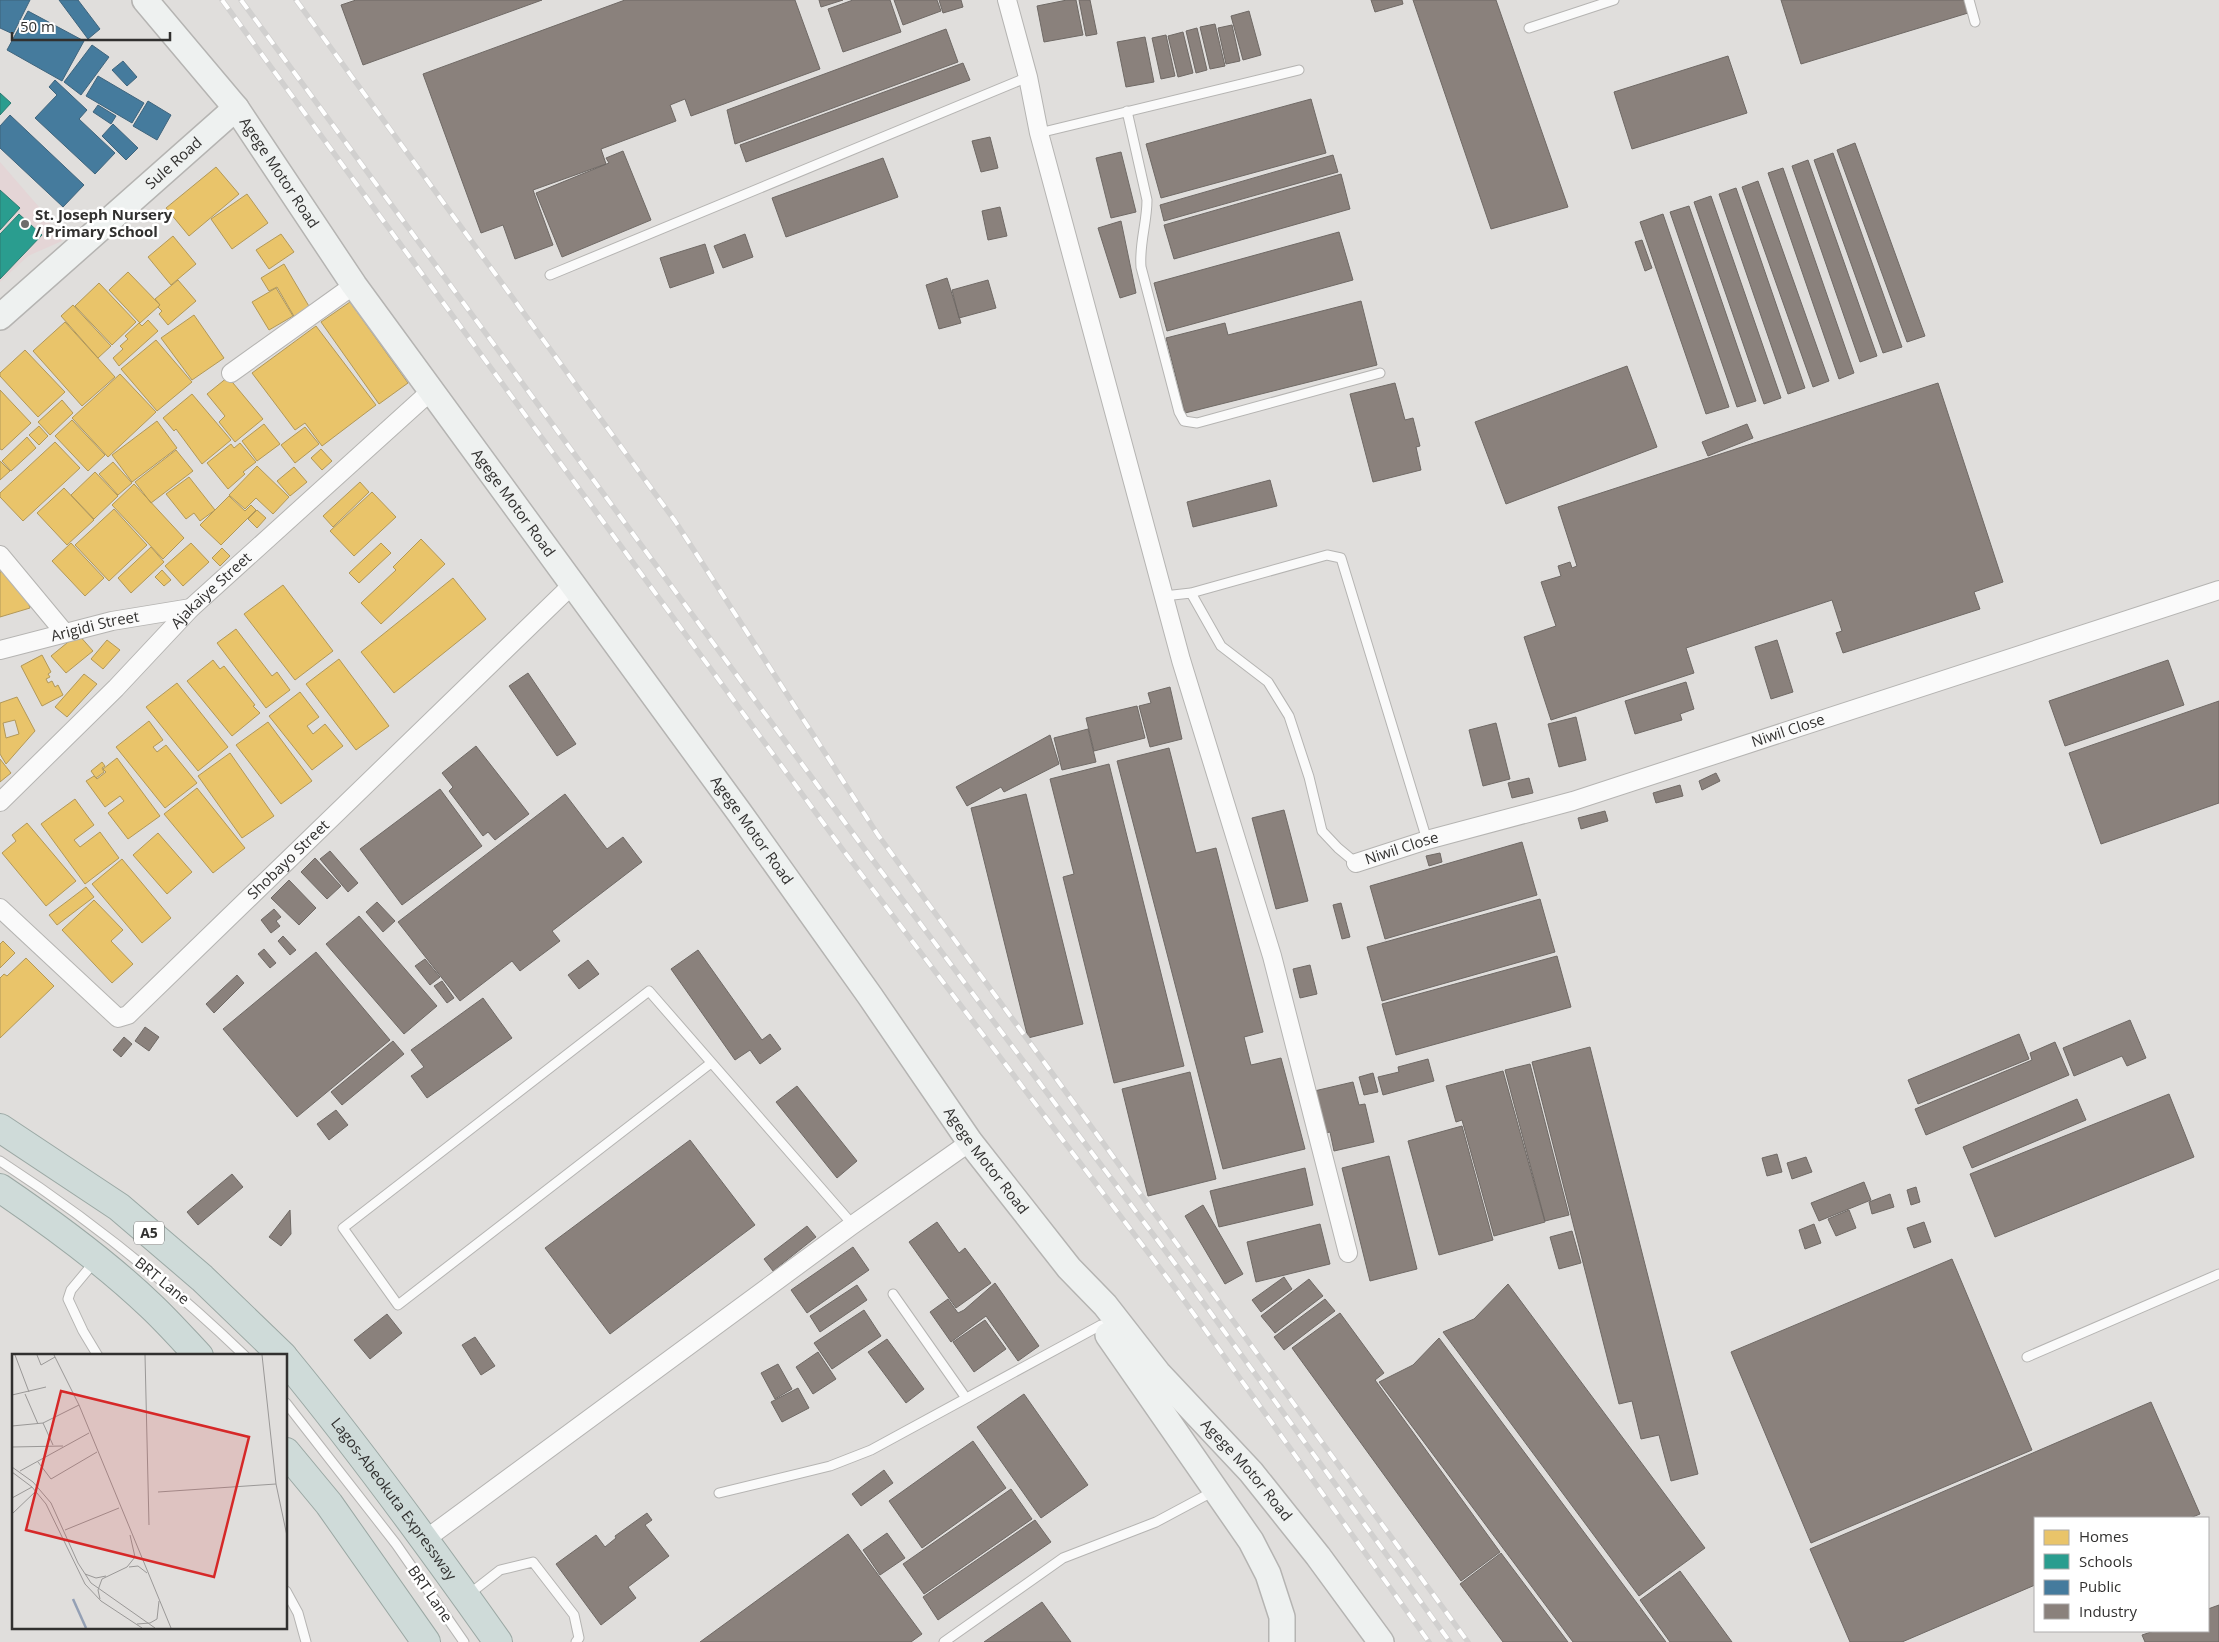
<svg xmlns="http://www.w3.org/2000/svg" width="2219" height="1642" font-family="'Open Sans',sans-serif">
<rect width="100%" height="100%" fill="#e0dedc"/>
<path fill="#e4d5d6" d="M0,162l39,45 23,34 -34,15 -28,26z"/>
<path fill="#e9c46a" stroke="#b29858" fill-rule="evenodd" d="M216,167l23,27 -50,42 -23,-28z
M247,194l21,29 -36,26 -21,-30z
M281,234l13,18 -25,17 -13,-19z
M173,236l23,28 -25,21 -23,-28z
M284,264l26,44 -15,10 -18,-31 -8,4 -8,-13z
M128,272l32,33 -20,18 -31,-33z
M178,280l18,21 -28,24 -9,-11 3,-3 -4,-4 2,-2 -5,-6z
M99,283l37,39 -24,23 -37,-39z
M276,288l17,28 -24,14 -17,-28z
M350,302l58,81 -29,21 -58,-82z
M73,305l38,41 -13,12 -37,-42z
M194,315l30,43 -32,22 -31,-42z
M148,320l10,11 -39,35 -6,-8 10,-9 -3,-3 8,-7 -3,-3 14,-13 3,3z
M65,322l50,55 -33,29 -49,-55z
M316,326l60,79 -54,41 -17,-23 -10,7 -43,-57z
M156,340l36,42 -35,29 -36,-42z
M25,350l40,42 -27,25 -38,-41v-3z
M120,374l36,38 -48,45 -36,-39z
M228,377l35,42 -28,23 -16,-20 6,-6 -18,-22z
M0,390l31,33 -29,27 -2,-1z
M192,394l39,46 -29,24 -26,-35 -2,2 -11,-13z
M62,400l11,13 -23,22 -12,-13z
M72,420l33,35 -17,16 -33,-35z
M157,421l20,27 -45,34 -20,-27z
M264,424l16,20 -23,17 -15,-20z
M39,426l9,10 -9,9 -10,-10z
M305,427l14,17 -24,19 -14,-18z
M27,437l9,11 -25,23 -9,-10z
M55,442l25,26 -57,53 -23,-24v-4z
M240,443l16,19 -13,10 2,2 -17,15 -21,-26 24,-19 3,4z
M321,449l11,12 -10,9 -11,-12z
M176,450l17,21 -42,32 -16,-21z
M0,461l10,10 -10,9z
M113,462l19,21 -14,12 -19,-21z
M257,466l32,31 -16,17 -17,-16 -11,11 -16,-14z
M294,467l13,15 -17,14 -13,-15z
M95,472l23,24 -24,23 -23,-24z
M189,477l26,33 -15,11 -6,-8 -8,6 -20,-25z
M360,482l9,10 -36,35 -10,-11z
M134,484l50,54 -21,21 -51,-54z
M64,488l30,32 -27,25 -30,-32z
M372,492l24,25 -42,39 -24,-25z
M229,496l16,15 6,-6 5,5 -35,35 -21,-20z
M114,509l33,36 -38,36 -34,-36z
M257,510l9,8 -9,10 -9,-9z
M421,539l24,25 -64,60 -20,-21 35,-33 -3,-3z
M71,543l33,35 -19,18 -33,-35z
M191,543l18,19 -26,24 -18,-20z
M381,543l10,10 -32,30 -10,-10z
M151,547l13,15 -33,31 -13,-15z
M222,548l8,8 -10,10 -8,-8z
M6,570l3,10 5,-2 4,13 6,-2 6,19 -30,9v-45z
M162,570l9,10 -7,6 -9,-9z
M453,578l33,41 -92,74 -33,-41z
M283,585l50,66 -38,29 -51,-66z
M236,629l36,47 5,-4 13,18 -24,18 -49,-65z
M78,634l15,17 -27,22 -15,-17z
M107,640l13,10 -17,19 -12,-10z
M42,655l9,17 -3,2 2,3 -4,2 2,4 4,-2 3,6 3,-2 5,10 -21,11 -21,-40z
M339,659l50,67 -33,24 -50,-66z
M213,660l7,9 4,-3 31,39 -2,1 7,7 -28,23 -45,-55z
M84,674l13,10 -30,33 -12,-10z
M177,683l51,64 -30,24 -52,-64z
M300,692l19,25 -12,9 6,8 12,-10 18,22 -31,24 -43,-54z
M17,697l18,34 -29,33 -6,-10v-51zM15,720l4,14 -13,4 -3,-15z
M149,721l14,19 -10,7 4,5 9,-7 31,38 -32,25 -49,-61z
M268,722l44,59 -31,23 -45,-59z
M230,753l44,63 -32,22 -44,-62z
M117,758l43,58 -32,23 -20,-26 16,-12 -4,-5 -15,11 -19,-26 8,-5 3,3 9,-7 -3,-3z
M0,759l11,14 -11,9z
M102,762l3,4 -3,2 2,4 -8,6 -5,-7z
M197,788l48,60 -32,25 -49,-59z
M75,799l19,26 -20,15 6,7 20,-15 19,26 -34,26 -44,-60z
M27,823l49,58 -30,25 -44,-53 14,-12 -4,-6z
M158,833l34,39 -25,22 -34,-39z
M122,859l49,59 -29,25 -50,-59z
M86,887l8,10 -37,28 -8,-10z
M94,900l29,30 -12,11 22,23 -21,19 -50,-53z
M3,941l12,12 -15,15v-24z
M26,958l28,28 -54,52v-60l4,-4 3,2z"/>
<path fill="#2a9d8f" stroke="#2c7c72" d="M0,93l11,10 -11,12z
M0,190l20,18 -20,22z
M19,214l23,21 -42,44v-45z"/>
<path fill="#457b9d" stroke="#3f647c" d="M0,0h30l-17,34 -13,-6z
M59,0h19l22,29 -12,10z
M28,11l56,30 -22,40 -55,-31z
M92,45l17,12 -28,38 -17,-13z
M123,61l14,16 -10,9 -15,-16z
M98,76l46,27 -12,20 -46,-27z
M55,80l32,30 -8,9 36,34 -20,21 -60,-56 22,-23 -8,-8z
M148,101l23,14 -14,25 -24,-14z
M98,105l18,11 -5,8 -18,-12z
M10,115l74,70 -21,22 -63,-59v-22z
M113,124l25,24 -12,12 -24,-24z"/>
<path fill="#8a817c" stroke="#6f6965" d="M356,0h186l-179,65 -22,-60z
M625,0h170l25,69 -129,47 -6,-17 -15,6 6,16 -75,28 5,15 -73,26 20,55 -38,14 -12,-34 -22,8 -58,-159z
M819,0h24l-22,7z
M853,0h37l11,32 -58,20 -15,-43z
M894,0h43l4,11 -38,14z
M939,0h22l2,7 -20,6z
M1067,0h9l7,35 -39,7 -7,-36z
M1079,0h11l7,34 -11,2z
M1371,0h31l1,4 -28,8z
M1413,0h83l72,207 -77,22z
M1781,0h183l4,13 -167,51z
M1249,11l12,44 -18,5 -12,-44z
M1215,24l10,42 -15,3 -10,-42z
M1232,25l8,36 -14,3 -8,-36z
M1197,28l10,42 -11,3 -10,-42z
M946,29l12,33 -223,82 -8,-34z
M1183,32l10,41 -15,4 -10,-41z
M1166,35l9,41 -14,3 -9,-41z
M1145,37l9,45 -28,5 -9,-45z
M1728,56l19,57 -115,36 -18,-57z
M963,63l7,17 -224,82 -6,-17z
M1311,99l15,54 -165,45 -15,-54z
M990,137l8,31 -17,4 -9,-31z
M1855,143l70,193 -18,6 -70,-192z
M623,151l28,69 -89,37 -26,-64 73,-30 -3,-5z
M1121,152l15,60 -25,6 -15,-60z
M1833,153l69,194 -19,6 -69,-193z
M1333,155l5,17 -174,49 -4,-16z
M883,158l15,39 -112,40 -14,-39z
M1808,160l69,196 -17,6 -68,-196z
M1783,168l71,205 -15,6 -71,-206z
M1341,174l9,35 -176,50 -10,-34z
M1758,181l71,200 -16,6 -71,-200z
M1736,188l69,200 -17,6 -69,-200z
M1711,196l70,202 -17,6 -70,-202z
M1689,206l67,195 -19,6 -67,-195z
M1000,207l7,29 -19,4 -6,-29z
M1663,214l66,193 -23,7 -66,-192z
M1121,221l15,72 -16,5 -22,-70z
M1339,232l14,48 -186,51 -13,-48z
M745,234l8,23 -30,11 -9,-22z
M1642,240l10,28 -7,3 -10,-29z
M705,244l9,29 -44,15 -10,-30z
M947,278l14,45 -22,6 -13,-44z
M988,280l8,28 -37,10 -7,-28z
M1361,301l16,64 -192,48 -19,-75 59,-15 3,12z
M1627,366l30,81 -151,57 -31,-82z
M1395,383l10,37 8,-2 7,28 -4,1 5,23 -48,12 -23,-88z
M1938,383l65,199 -29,10 6,17 -137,44 -7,-20 6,-2 -10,-31 -146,48 8,25 -143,47 -27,-83 32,-11 -15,-44 20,-6 -3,-10 12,-4 2,6 5,-2 -19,-59z
M1747,424l6,14 -45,18 -6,-14z
M1270,480l7,26 -84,21 -6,-25z
M1777,640l16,52 -22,7 -16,-52z
M2168,660l16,45 -119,41 -16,-45z
M528,673l48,71 -19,12 -48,-70z
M1686,682l8,27 -14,5 2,6 -47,14 -10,-33z
M1170,687l12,52 -32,8 -11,-41 12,-3 -3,-10z
M2219,701v102l-118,41 -32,-91z
M1137,706l8,32 -51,13 -8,-33z
M1576,717l10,43 -27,7 -11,-43z
M1496,723l14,56 -27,7 -14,-56z
M1088,729l8,33 -34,8 -8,-32z
M1050,735l9,29 -55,28 -3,-5 -34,19 -11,-19z
M476,746l53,68 -34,26 -7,-8 -5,4 -34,-45 4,-4 -11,-14z
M1169,748l27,105 20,-5 47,184 -19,5 7,28 30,-7 24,91 -82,20 -106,-408z
M1109,764l75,302 -70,17 -51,-206 11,-3 -24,-95z
M1716,773l4,8 -18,9 -3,-9z
M1529,778l4,15 -21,5 -4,-15z
M1680,785l3,11 -27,7 -3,-10z
M440,789l42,57 -80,59 -42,-56z
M565,794l42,55 16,-12 19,25 -90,69 8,10 -40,30 -8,-10 -52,40 -62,-79z
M1026,794l57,230 -55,14 -57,-230z
M1284,810l24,91 -32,8 -24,-91z
M1605,811l3,10 -27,8 -3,-11z
M1522,842l15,53 -152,44 -15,-53z
M330,851l28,32 -10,9 -28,-33z
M1440,853l2,9 -13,4 -3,-10z
M315,858l26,28 -14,13 -26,-27z
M289,880l27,28 -17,17 -28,-27z
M1540,899l15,53 -173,49 -15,-54z
M377,902l18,19 -12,11 -17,-20z
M1341,903l9,34 -8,2 -9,-34z
M274,909l7,8 -5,4 4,5 -9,7 -10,-13z
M359,916l78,90 -33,28 -78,-90z
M283,936l13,14 -6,5 -12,-14z
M264,949l12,14 -6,5 -12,-14z
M698,950l64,90 8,-6 11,15 -21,15 -10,-14 -15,10 -64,-91z
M316,952l74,88 -93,77 -74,-88z
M1557,956l14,51 -175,48 -14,-51z
M425,959l15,18 -10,8 -15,-19z
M588,960l11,14 -20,15 -11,-14z
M1310,965l7,29 -17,4 -7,-29z
M237,975l7,8 -30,30 -8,-9z
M442,981l12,17 -7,5 -13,-17z
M483,998l29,40 -85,60 -16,-22 13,-9 -13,-17z
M2130,1020l16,38 -19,8 -5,-10 -48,20 -11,-28z
M145,1027l14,10 -10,14 -14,-10z
M2019,1034l10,25 -111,45 -10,-24z
M124,1037l8,7 -11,13 -8,-7z
M393,1041l11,13 -62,51 -11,-13z
M2055,1042l14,33 -143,60 -11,-26 117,-49 -2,-7z
M1590,1047l108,427 -27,7 -12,-46 -18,4 -9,-38 -13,3 -87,-342z
M1428,1059l6,22 -51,14 -5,-18 21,-5 -1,-5z
M1530,1064l39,151 -24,6 -40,-151z
M1503,1071l42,151 -51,14 -32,-116 -6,2 -10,-36z
M1190,1072l26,107 -68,17 -26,-107z
M1373,1073l5,19 -14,3 -5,-18z
M1353,1082l6,23 6,-1 9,38 -40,9 -4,-19 -10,2 -10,-42z
M797,1086l60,75 -20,17 -61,-76z
M2169,1094l25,63 -199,80 -25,-63z
M2077,1099l9,21 -114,48 -9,-21z
M336,1110l12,15 -19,15 -12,-16z
M1462,1126l31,114 -54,15 -31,-114z
M690,1140l65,85 -145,109 -65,-86z
M1777,1154l5,18 -15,4 -5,-18z
M1389,1156l28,113 -47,12 -28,-113z
M1806,1157l6,15 -20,7 -5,-16z
M1305,1168l8,37 -94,22 -9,-36z
M232,1174l11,13 -45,38 -11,-13z
M1864,1182l7,18 -52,21 -8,-18z
M1916,1187l4,15 -9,3 -4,-15z
M1890,1194l4,13 -22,7 -3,-12z
M1203,1205l40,69 -18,10 -40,-68z
M290,1210l1,24 -10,12 -12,-9z
M1849,1210l7,18 -20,8 -8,-17z
M937,1222l22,31 6,-5 26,35 -35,25 -47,-66z
M1924,1222l7,20 -17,6 -7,-20z
M1320,1224l10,40 -74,18 -9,-40z
M1814,1224l7,19 -16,6 -6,-19z
M807,1226l9,11 -43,34 -9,-12z
M1572,1231l9,32 -22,6 -9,-32z
M853,1247l16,23 -62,43 -16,-23z
M1952,1259l80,191 -221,93 -80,-191z
M1284,1277l8,12 -31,23 -9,-12z
M1309,1279l14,17 -48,37 -14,-17z
M995,1283l44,63 -21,15 -32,-45 -35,26 -21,-30 18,-13 10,14 6,-3z
M1508,1284l197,264 -66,48 -196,-264 31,-13z
M857,1285l10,15 -47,32 -10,-16z
M1325,1299l10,12 -51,39 -10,-13z
M864,1310l17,26 -49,33 -18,-26z
M1340,1313l44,60 -9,7 125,172 -39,29 -169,-233z
M387,1314l15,19 -32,26 -16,-19z
M985,1320l21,29 -32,23 -21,-30z
M475,1337l20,29 -14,9 -19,-30z
M1439,1338l227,304h-93l-194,-260 34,-17z
M887,1339l37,50 -18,14 -38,-51z
M818,1352l18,27 -23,15 -17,-27z
M778,1364l14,25 -17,10 -14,-26z
M798,1388l11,20 -27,14 -11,-20z
M1024,1394l64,91 -47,33 -64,-91z
M2151,1402l49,112 -10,4h-155v67l-133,57h-52l-40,-93z
M973,1441l33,47 -84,60 -33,-47z
M884,1470l9,13 -32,23 -9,-12z
M1011,1489l21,30 -108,75 -21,-30z
M647,1513l5,7 -7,5 24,31 -41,31 8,11 -35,27 -45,-61 40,-29 9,12 11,-9 -1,-2z
M1035,1520l16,22 -113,78 -15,-23z
M887,1533l18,25 -25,17 -17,-25z
M848,1534l74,100 -11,8h-211z
M1501,1553l67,89h-65l-43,-58z
M1680,1571l52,71h-62l-30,-42z
M1042,1602l29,40h-87z
M2219,1605v37h-74l-3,-7 12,-4h54v-22z"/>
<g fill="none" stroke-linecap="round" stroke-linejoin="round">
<g stroke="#b5b4b2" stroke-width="11">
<path id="lane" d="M1969,0l6,22
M1529,28l85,-28
M1127,111l20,89c0,23 -8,44 -6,67l38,145 5,9 13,2 183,-50
M1039,133l260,-63
M550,275l478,-198
M1191,593l30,53 47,36 21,34 20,61 13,54 16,17 18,15
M1164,596l27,-3 136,-38 14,3 86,282
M711,1063l-313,242 -55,-77 306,-237 198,227 4,8
M0,1161c88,57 169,122 245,195
M96,1260l-25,30 -3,9 15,32 15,25
M893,1294l73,104
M2027,1357l192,-83
M286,1403l110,141 68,98
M719,1493l111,-27 41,-16 230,-125
M286,1591l12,22 8,29
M468,1595l32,-25 33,-8 41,53 5,23 -3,4
M944,1642l119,-84 93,-36 58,-31"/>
</g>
<g stroke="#b5b4b2" stroke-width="20">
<g id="street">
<path d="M1007,0l21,77 11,56 142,527 91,296 76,297"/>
<path d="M231,373l123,-88"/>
<path d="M0,555l64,77"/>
<path id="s1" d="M0,650l112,-29 79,-13"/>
<path id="s2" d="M0,802l116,-114 75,-80 241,-218"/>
<path id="s3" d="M1356,863l71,-23 146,-39 646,-211"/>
<path id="s4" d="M0,908l118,110 10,-3 445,-431"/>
<path d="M426,1539l425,-313 119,-84"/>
</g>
</g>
<g stroke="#b5b4b2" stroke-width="28">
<g id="secondary">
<path id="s5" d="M145,0l91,108 118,177 385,527 131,184 100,146 99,126 36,37 53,68 93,99 67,84 63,86"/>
<path id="s6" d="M0,317l236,-209"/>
<path d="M1108,1335l143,206 17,33 14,43v25"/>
</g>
</g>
<g stroke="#9ba8a4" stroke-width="30">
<g id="highway">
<path d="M0,1128l119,79 83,71 81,78"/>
<path d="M0,1188c53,36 105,74 151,118 17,16 32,33 48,50"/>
<path id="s7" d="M286,1360c75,91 144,186 212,282"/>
<path d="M286,1452l43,52 97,138"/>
</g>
</g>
<use href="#lane" stroke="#fafafa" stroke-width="9"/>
<use href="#street" stroke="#fafafa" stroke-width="18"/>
<use href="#secondary" stroke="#eef1f0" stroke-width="25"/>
<use href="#highway" stroke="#cfdbd9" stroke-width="28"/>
<g stroke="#d1d0cf" stroke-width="5.5">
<path id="rail" d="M222,0l621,850 335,442 251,350
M241,0l619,843 316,422 274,377
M296,0l379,521 203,314 590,807"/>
</g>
<use href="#rail" stroke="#fff" stroke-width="4" stroke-dasharray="11" stroke-linecap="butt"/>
</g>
<circle fill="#6e6d6c" stroke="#fff" stroke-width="2" cx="25" cy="224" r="5"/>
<g text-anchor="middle" stroke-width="5" stroke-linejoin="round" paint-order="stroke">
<rect fill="#fff" stroke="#6f6e6d" stroke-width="1" x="134" y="1221.5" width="30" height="23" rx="4"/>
<g font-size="14" font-weight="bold" fill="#31302f">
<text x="149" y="1238">A5</text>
</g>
<g font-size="15" fill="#31302f" stroke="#fff">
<text dy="5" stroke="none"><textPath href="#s6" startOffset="232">Sule Road</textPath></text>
<text dy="5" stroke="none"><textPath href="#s5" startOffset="219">Agege Motor Road</textPath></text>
<text dy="5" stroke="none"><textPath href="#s5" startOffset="624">Agege Motor Road</textPath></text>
<text dy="5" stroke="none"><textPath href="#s2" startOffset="299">Ajakaiye Street</textPath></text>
<text dy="5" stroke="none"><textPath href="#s1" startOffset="98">Arigidi Street</textPath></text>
<text dy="5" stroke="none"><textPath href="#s3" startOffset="452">Niwil Close</textPath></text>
<text dy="5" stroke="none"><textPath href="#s5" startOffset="1029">Agege Motor Road</textPath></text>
<text dy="5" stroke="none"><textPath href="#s3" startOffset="48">Niwil Close</textPath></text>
<text dy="5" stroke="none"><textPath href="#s4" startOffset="395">Shobayo Street</textPath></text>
<text dy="5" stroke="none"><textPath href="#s5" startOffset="1434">Agege Motor Road</textPath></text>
<text transform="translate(162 1281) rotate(39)" y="5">BRT Lane</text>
<text dy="5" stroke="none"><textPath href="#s5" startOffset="1839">Agege Motor Road</textPath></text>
<text dy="5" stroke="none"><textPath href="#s7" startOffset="176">Lagos-Abeokuta Expressway</textPath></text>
<text transform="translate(430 1594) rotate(55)" y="5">BRT Lane</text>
</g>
<g font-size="15" font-weight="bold" fill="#31302f" stroke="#fff" text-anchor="start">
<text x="35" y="220">St. Joseph Nursery<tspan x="35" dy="17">/ Primary School</tspan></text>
</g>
</g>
<g transform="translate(12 1354)">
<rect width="275" height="275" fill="#e0dedc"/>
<path fill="none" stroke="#94a0b5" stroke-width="2.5" d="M61,245l13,29"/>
<path fill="none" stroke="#9a9897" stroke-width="1" d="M3,1l14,37M25,1l4,10 14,-8M42,1l25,50 92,223M133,1l4,170M250,1l14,129 11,52M13,40l13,30M0,41l34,-8M31,69l10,22M0,72l31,-3 36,-18M0,93l51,-1M26,108l13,17 46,-27M0,113l21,15 18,21 27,60 13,20 64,45M8,117l69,-38M0,118l20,15 14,17 39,80 16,17 41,27M146,138l118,-8M0,144l20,-11M0,160l24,-23M53,176l54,-22M117,213l9,-1 9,7M73,220l11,4 10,-2M88,245l-2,-9 4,-11 25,-12 8,-10 -5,-22M125,270l13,-1 7,-4 2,-18"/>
<path fill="#d62828" fill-opacity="0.15" stroke="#d62828" stroke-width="2.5" d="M49,37l188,46 -35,140 -188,-47z"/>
<rect width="275" height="275" fill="none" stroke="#31302f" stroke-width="2.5"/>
</g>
<rect x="2034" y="1517" width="175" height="115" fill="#ffffff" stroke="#adacac"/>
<rect x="2044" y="1530" width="25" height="15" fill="#e9c46a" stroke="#adacac"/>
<text x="2079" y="1542" font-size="15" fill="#31302f">Homes</text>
<rect x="2044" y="1554" width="25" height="15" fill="#2a9d8f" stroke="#adacac"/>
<text x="2079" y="1567" font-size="15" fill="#31302f">Schools</text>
<rect x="2044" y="1580" width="25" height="15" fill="#457b9d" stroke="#adacac"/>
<text x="2079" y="1592" font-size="15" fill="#31302f">Public</text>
<rect x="2044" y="1604" width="25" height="15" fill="#8a817c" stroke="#adacac"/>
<text x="2079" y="1617" font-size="15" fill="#31302f">Industry</text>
<path d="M12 32v8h158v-8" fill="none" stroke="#31302f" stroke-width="2.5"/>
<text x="20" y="32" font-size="15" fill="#31302f" stroke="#ffffff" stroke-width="4" paint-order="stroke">50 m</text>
</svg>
